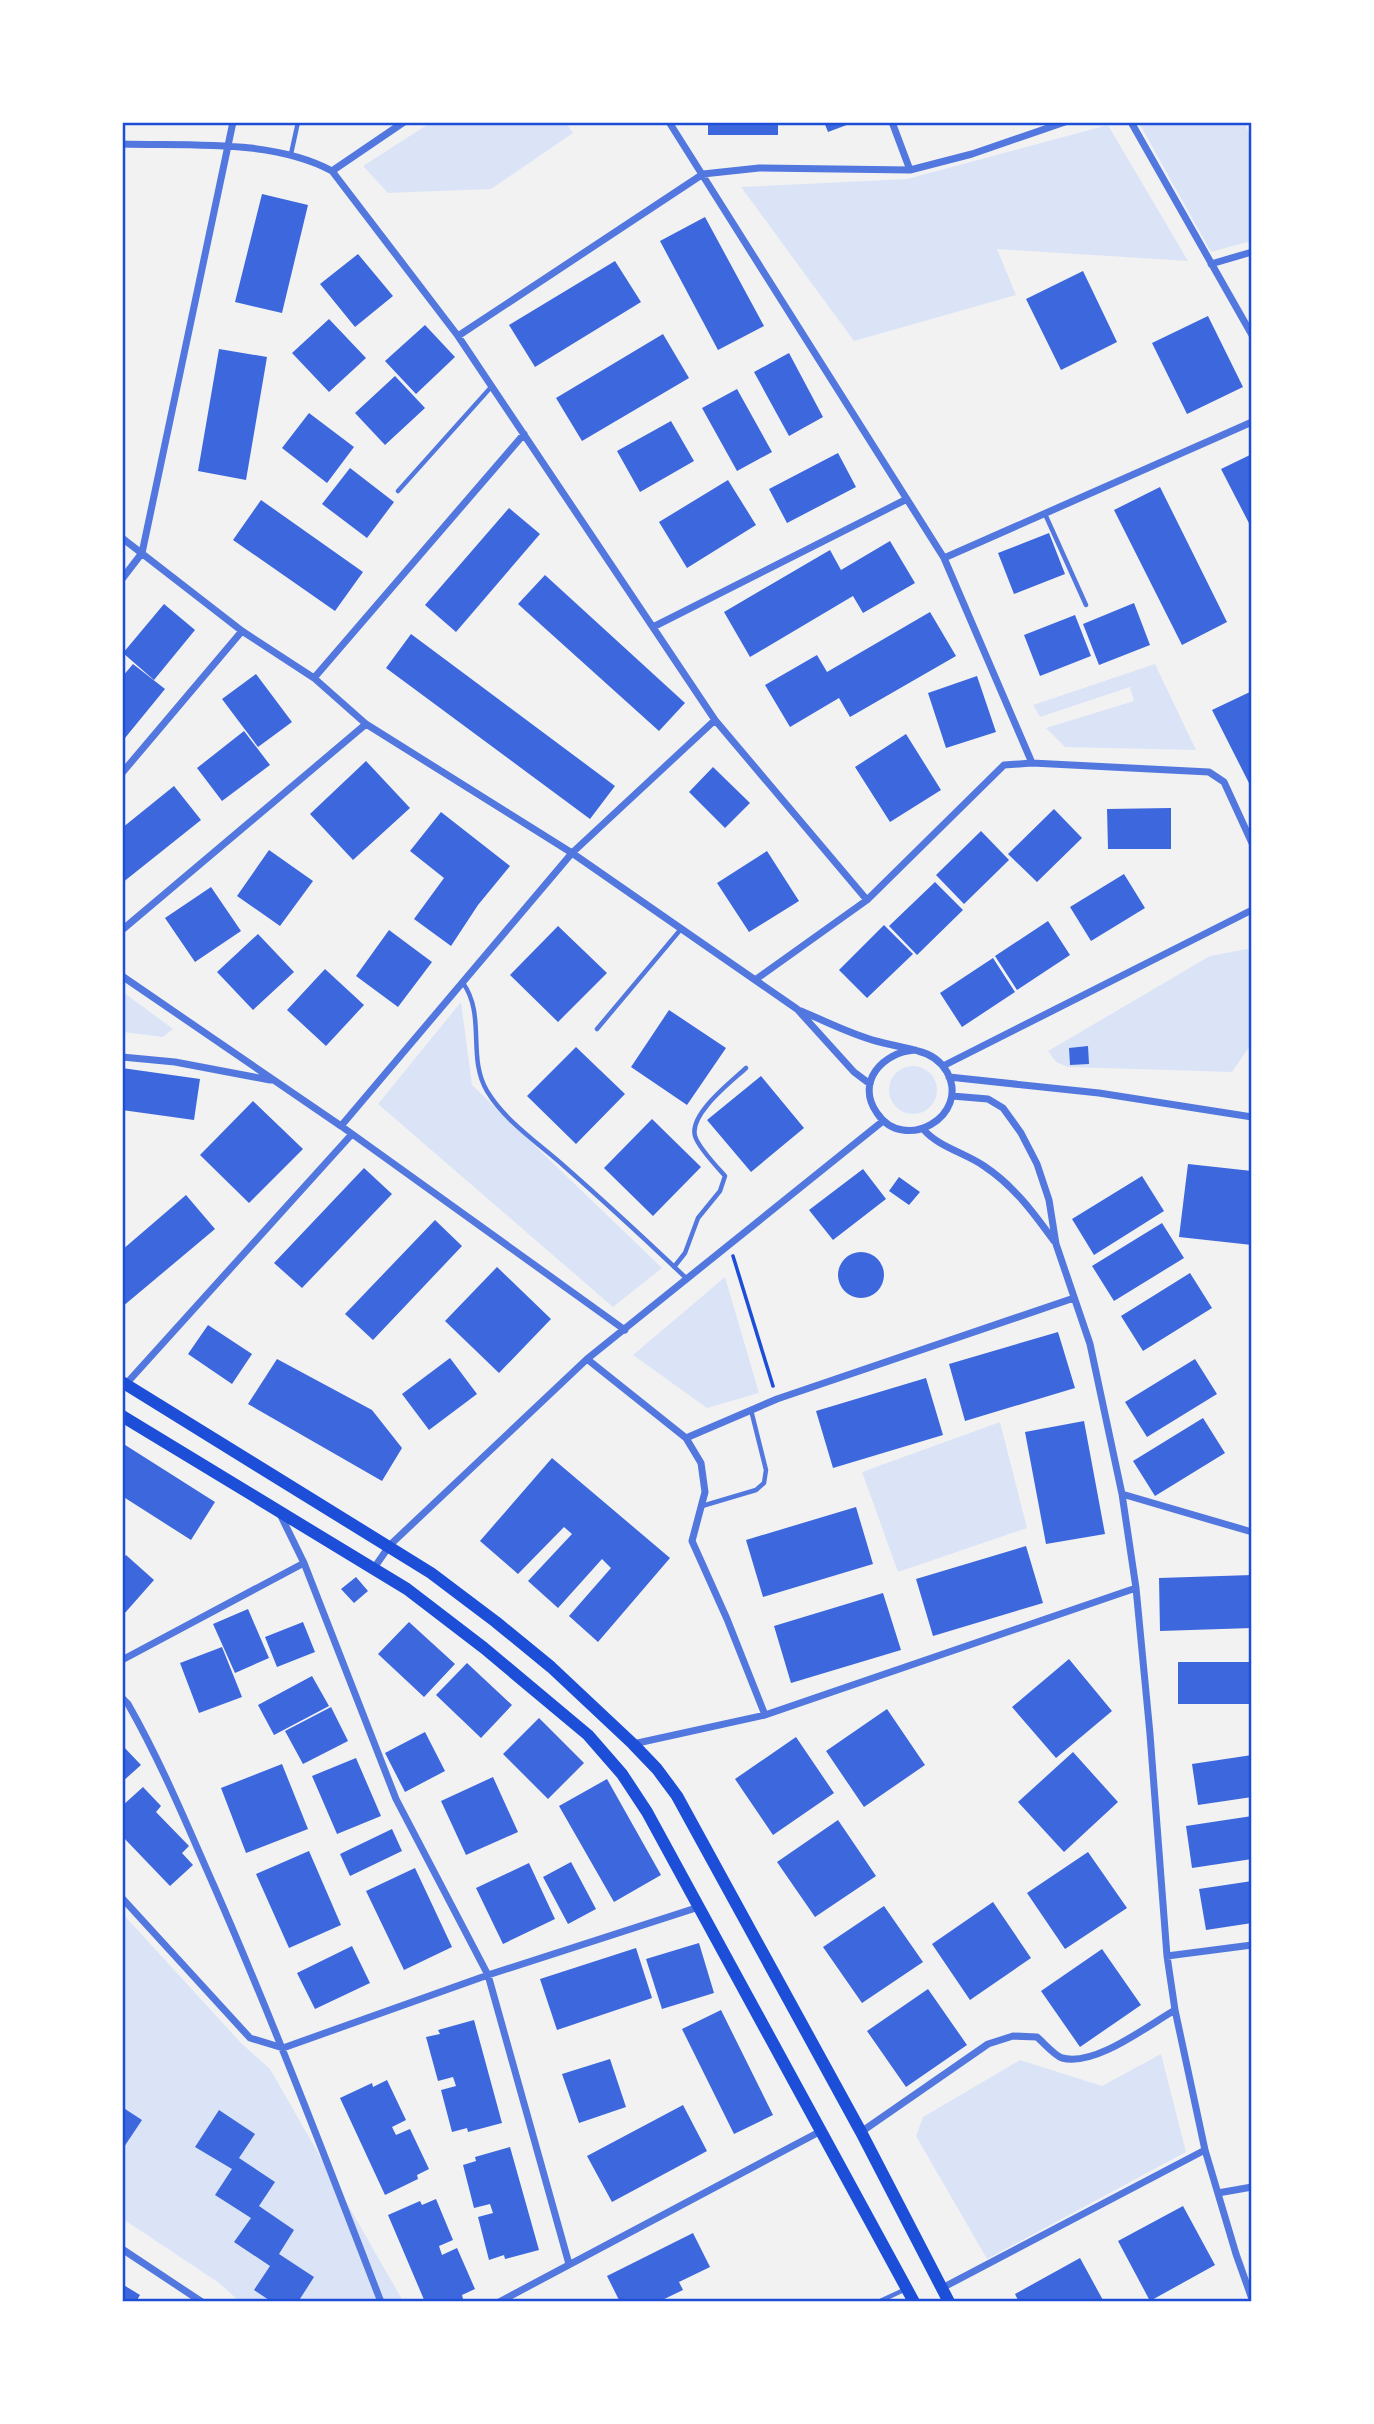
<svg xmlns="http://www.w3.org/2000/svg" width="1374" height="2424" font-family="'Playfair Display',serif">
<rect width="100%" height="100%" fill="#f2f2f2"/>
<path fill="#dbe4f7" d="M430,123h136l7,10 -82,56 -103,4 -25,-27z
M1139,123h106l6,15v103l-40,11z
M1108,125l80,136 -191,-12 19,46 -162,46 -113,-154 166,-8z
M1155,664l41,86 -131,-3 -19,-19 88,-27 -4,-14 -90,30 -7,-12z
M1247,949l4,4v91l-19,28 -164,-5 -12,-5 -8,-11 162,-95z
M123,992l50,37 -10,8 -40,-5z
M461,1002l11,83 190,183 -49,39 -235,-203z
M889 1090a24 24 0 1 1 48 0a24 24 0 1 1-48 0Z
M725,1277l34,116 -52,15 -74,-53z
M1000,1422l27,106 -129,44 -36,-100z
M122,1913l119,130 29,26 133,232h-164l-20,-18 -96,-64z
M1161,2054l25,98 -199,107 -71,-123 7,-19 97,-57 82,26z"/>
<path fill="#3d67dc" d="M708,122h70v13h-70z
M824,122h28v1l-24,9z
M262,194l46,11 -26,108 -47,-11z
M705,217l59,109 -46,24 -58,-109z
M358,254l35,42 -38,31 -35,-43z
M615,261l26,41 -106,65 -26,-42z
M1083,271l34,71 -56,28 -35,-71z
M1208,316l35,71 -56,27 -35,-71z
M329,319l37,39 -37,34 -37,-39z
M425,325l30,32 -39,37 -31,-33z
M663,334l26,44 -107,63 -26,-43z
M219,349l48,8 -21,123 -48,-9z
M789,353l34,64 -34,19 -35,-64z
M395,376l30,32 -40,37 -30,-32z
M737,389l35,63 -35,19 -35,-63z
M309,413l45,34 -27,36 -45,-35z
M671,421l23,40 -54,31 -23,-41z
M838,453l18,34 -69,36 -18,-34z
M1252,454v75l-31,-60z
M350,468l44,34 -27,36 -45,-34z
M728,480l28,45 -69,43 -28,-46z
M1160,487l67,135 -45,23 -68,-135z
M261,500l102,72 -28,39 -102,-71z
M509,508l31,26 -84,98 -31,-27z
M1049,533l16,41 -51,20 -16,-41z
M890,541l25,42 -52,30 -10,-17 -103,61 -26,-45 106,-62 11,20z
M545,575l140,128 -26,28 -141,-127z
M1134,603l16,42 -51,20 -16,-41z
M164,604l31,26 -41,50 -31,-27z
M930,612l26,44 -106,61 -11,-19 -49,29 -25,-42 52,-30 10,17z
M1075,615l16,41 -51,20 -16,-41z
M411,634l204,152 -25,33 -204,-151z
M133,664l32,25 -40,49 -3,-2v-59z
M256,674l36,48 -34,25 -36,-48z
M977,676l19,56 -50,16 -18,-55z
M1252,691v98l-40,-79z
M244,731l26,34 -48,36 -25,-33z
M906,734l35,56 -51,32 -35,-55z
M366,761l44,47 -57,52 -43,-46z
M713,767l37,36 -25,25 -36,-36z
M174,786l27,34 -79,63v-55z
M1171,808v41h-63l-1,-40z
M1054,809l28,29 -45,44 -29,-28z
M441,812l69,54 -32,39 -27,41 -37,-27 30,-41 -34,-27z
M981,831l28,29 -45,44 -28,-29z
M269,850l44,31 -33,45 -43,-30z
M767,851l32,50 -50,31 -32,-49z
M1124,874l21,34 -54,33 -21,-34z
M935,882l28,28 -46,45 -28,-29z
M211,887l30,44 -46,31 -30,-44z
M1048,921l22,34 -53,35 -22,-34z
M884,925l29,29 -46,44 -28,-28z
M558,926l49,47 -49,49 -48,-47z
M389,930l43,32 -34,45 -42,-31z
M258,934l36,38 -41,38 -36,-38z
M993,958l22,34 -53,35 -22,-34z
M325,969l39,36 -38,41 -39,-36z
M669,1010l57,38 -39,57 -56,-38z
M1088,1046l1,18 -19,1 -1,-17z
M576,1047l49,47 -49,50 -49,-48z
M122,1068l78,11 -6,41 -72,-10z
M761,1076l43,52 -53,44 -44,-52z
M253,1101l50,48 -54,54 -49,-48z
M652,1119l49,48 -48,49 -49,-48z
M1188,1164l64,7v74l-73,-8z
M364,1168l28,26 -90,94 -28,-25z
M863,1169l23,30 -53,41 -24,-30z
M1142,1176l22,35 -70,44 -22,-36z
M899,1177l21,15 -11,13 -20,-14z
M186,1195l29,34 -93,78v-57z
M435,1220l27,26 -89,94 -28,-26z
M1162,1223l22,35 -70,43 -22,-35z
M838 1275a23 23 0 1 1 46 0a23 23 0 1 1-46 0Z
M497,1267l54,52 -52,54 -54,-52z
M1190,1273l22,35 -69,43 -22,-35z
M208,1325l44,29 -20,30 -44,-30z
M1058,1332l17,56 -110,33 -16,-57z
M450,1358l27,36 -48,36 -27,-36z
M277,1359l95,51 30,38 -20,33 -134,-77z
M1195,1359l22,35 -70,43 -22,-35z
M926,1378l17,57 -110,33 -17,-57z
M1203,1418l22,35 -70,43 -22,-35z
M1084,1421l21,113 -59,10 -21,-112z
M122,1443l93,59 -24,38 -69,-44z
M552,1458l118,100 -72,84 -29,-26 42,-48 -9,-9 -44,49 -30,-27 44,-47 -8,-7 -46,47 -38,-33z
M856,1507l17,57 -110,33 -17,-57z
M1026,1546l17,57 -110,33 -17,-57z
M126,1555l28,25 -30,34 -2,-54z
M1252,1575v53l-92,3 -1,-53z
M356,1577l12,14 -14,12 -13,-14z
M883,1593l18,57 -110,33 -17,-57z
M248,1609l21,49 -34,15 -22,-49z
M303,1622l12,30 -38,15 -12,-30z
M409,1622l46,42 -31,33 -46,-43z
M222,1647l20,50 -43,16 -19,-50z
M1069,1659l43,52 -56,47 -44,-51z
M1178,1662h72v42h-72z
M467,1663l45,42 -31,33 -45,-43z
M312,1676l17,30 -55,29 -16,-30z
M331,1707l17,34 -45,23 -18,-33z
M887,1709l38,56 -61,42 -38,-56z
M539,1718l45,45 -36,36 -45,-45z
M425,1732l20,39 -40,21 -20,-39z
M796,1737l38,56 -61,42 -38,-56z
M122,1745l19,20 -19,17z
M1073,1752l45,50 -54,50 -46,-50z
M1252,1755v42l-54,8 -6,-41z
M356,1758l25,58 -44,18 -25,-58z
M282,1764l26,65 -62,24 -25,-65z
M493,1777l25,55 -52,23 -25,-54z
M607,1779l54,96 -47,27 -55,-96z
M143,1787l18,19 -5,6 33,34 -7,7 11,12 -23,21 -48,-50v-30z
M1252,1816v43l-60,9 -6,-42z
M838,1820l38,56 -61,41 -38,-55z
M392,1829l10,22 -52,25 -10,-22z
M309,1851l32,74 -52,23 -33,-74z
M1088,1852l39,56 -62,41 -38,-56z
M571,1862l25,47 -28,15 -25,-47z
M529,1863l26,56 -52,25 -27,-56z
M415,1868l37,79 -48,23 -38,-79z
M1252,1881v42l-46,7 -7,-41z
M993,1902l38,56 -61,42 -38,-56z
M884,1906l39,56 -61,41 -39,-56z
M699,1943l15,50 -52,16 -16,-50z
M352,1946l18,37 -55,26 -18,-36z
M636,1948l16,50 -95,32 -17,-51z
M1102,1949l39,56 -61,42 -39,-56z
M928,1989l39,56 -61,42 -39,-56z
M721,2010l52,105 -39,19 -52,-105z
M474,2020l28,103 -34,9 -1,-4 -15,4 -11,-42 15,-4 -3,-9 -15,4 -12,-44 14,-3 -2,-4z
M610,2059l16,48 -47,16 -17,-49z
M387,2080l19,40 -14,7 4,8 14,-6 19,40 -12,6 1,4 -33,16 -45,-97 32,-15 1,4z
M683,2105l24,46 -95,51 -25,-46z
M122,2107l20,13 -20,30z
M219,2110l36,24 -16,24 36,24 -16,24 35,24 -15,24 35,23 -16,25h-26l-18,-12 16,-24 -36,-24 17,-24 -36,-23 17,-26 -37,-22z
M510,2147l29,103 -34,9 -1,-4 -15,5 -11,-43 15,-4 -3,-9 -16,4 -11,-43 13,-4 -1,-4z
M436,2199l17,41 -14,6 3,9 15,-7 18,41 -13,6 1,4 -6,3h-32l-37,-87 32,-14 2,4z
M1183,2206l32,59 -65,36 -32,-60z
M693,2233l17,34 -31,15 4,8 -25,12h-38l-13,-26z
M1080,2258l24,44h-85l-4,-8z
M122,2284l18,11 -4,7h-14z"/>
<g fill="none" stroke-linecap="round" stroke-linejoin="round">
<path stroke="#1d4ed8" stroke-width="3.5" d="M733,1256l40,130"/>
<path stroke="#5277de" stroke-width="4.5" d="M291,154l7,-32
M398,491l94,-105
M1045,514l41,91
M463,983c23,32 4,75 24,108 18,30 51,52 77,75 41,36 82,74 122,112
M597,1029l84,-100
M674,1267l11,-14 13,-35 22,-27 5,-15c-8,-9 -27,-29 -30,-40 -6,-22 36,-54 51,-68
M702,1506l54,-16 8,-7 2,-13 -15,-60
M878,2302l28,-13"/>
<path stroke="#5277de" stroke-width="7" d="M669,122l275,436 88,205 -28,2 -137,135 -112,80
M892,122l18,48
M1131,122l121,213
M122,144c67,2 151,-5 210,27l126,165 257,384 152,180
M332,171l72,-49
M1211,264l41,-12
M458,336l245,-162 56,-6 151,2 62,-16 93,-32
M122,538l120,93 72,47 52,46 206,129 225,156 57,63 16,12
M944,558l308,-136
M122,579l20,-26 91,-431
M653,627l254,-128
M314,678l210,-244
M1032,763l177,9 15,10 28,61
M122,773l120,-142
M122,930l244,-206
M122,976l219,150 284,204
M801,1011c24,10 49,23 75,30 14,4 28,6 42,10 13,3 22,9 29,21 24,44 -43,82 -70,41 -22,-31 6,-61 38,-63
M122,1057l53,5 95,18
M943,1066l309,-156
M949,1077l150,16 153,24
M952,1096l36,3 15,9 18,25 16,31 12,36 7,44 34,100 32,150 14,94 14,146 17,222 8,54 30,140 31,104 16,45
M341,1126l231,-273 143,-133
M924,1130c15,17 41,23 60,36 30,20 49,46 70,75
M587,1359l99,79 15,25 4,29 -13,49 35,78 38,96
M126,1384l226,-250
M686,1438l91,-39 297,-101
M1122,1494l130,38
M280,1514l24,49 92,236 92,176 81,289
M374,1568l16,-23 197,-186 296,-238
M122,1660l182,-97
M122,1698l6,6c33,58 59,121 86,182 60,137 113,276 167,416
M633,1744l132,-29 371,-127
M122,1898l128,140 33,10 205,-73 211,-68
M1167,1956l85,-11
M861,2132l127,-88 25,-8 24,1c7,6 17,18 25,21 33,9 85,-32 113,-48
M1218,2193l34,-6
M122,2249l80,53
M942,2288l263,-138
M499,2302l322,-171"/>
<path stroke="#1d4ed8" stroke-width="12" d="M122,1382l309,191 65,49 55,45 82,77 24,25 20,27 184,336 88,170
M122,1416l285,173 77,59 104,87 34,39 25,38 267,490"/>
</g>
<rect width="1374" height="2424" fill="none" stroke="#ffffff" stroke-width="248"/>
<rect x="124" y="124" width="1126" height="2176" fill="none" stroke="#1d4ed8" stroke-width="2.5"/>
</svg>
